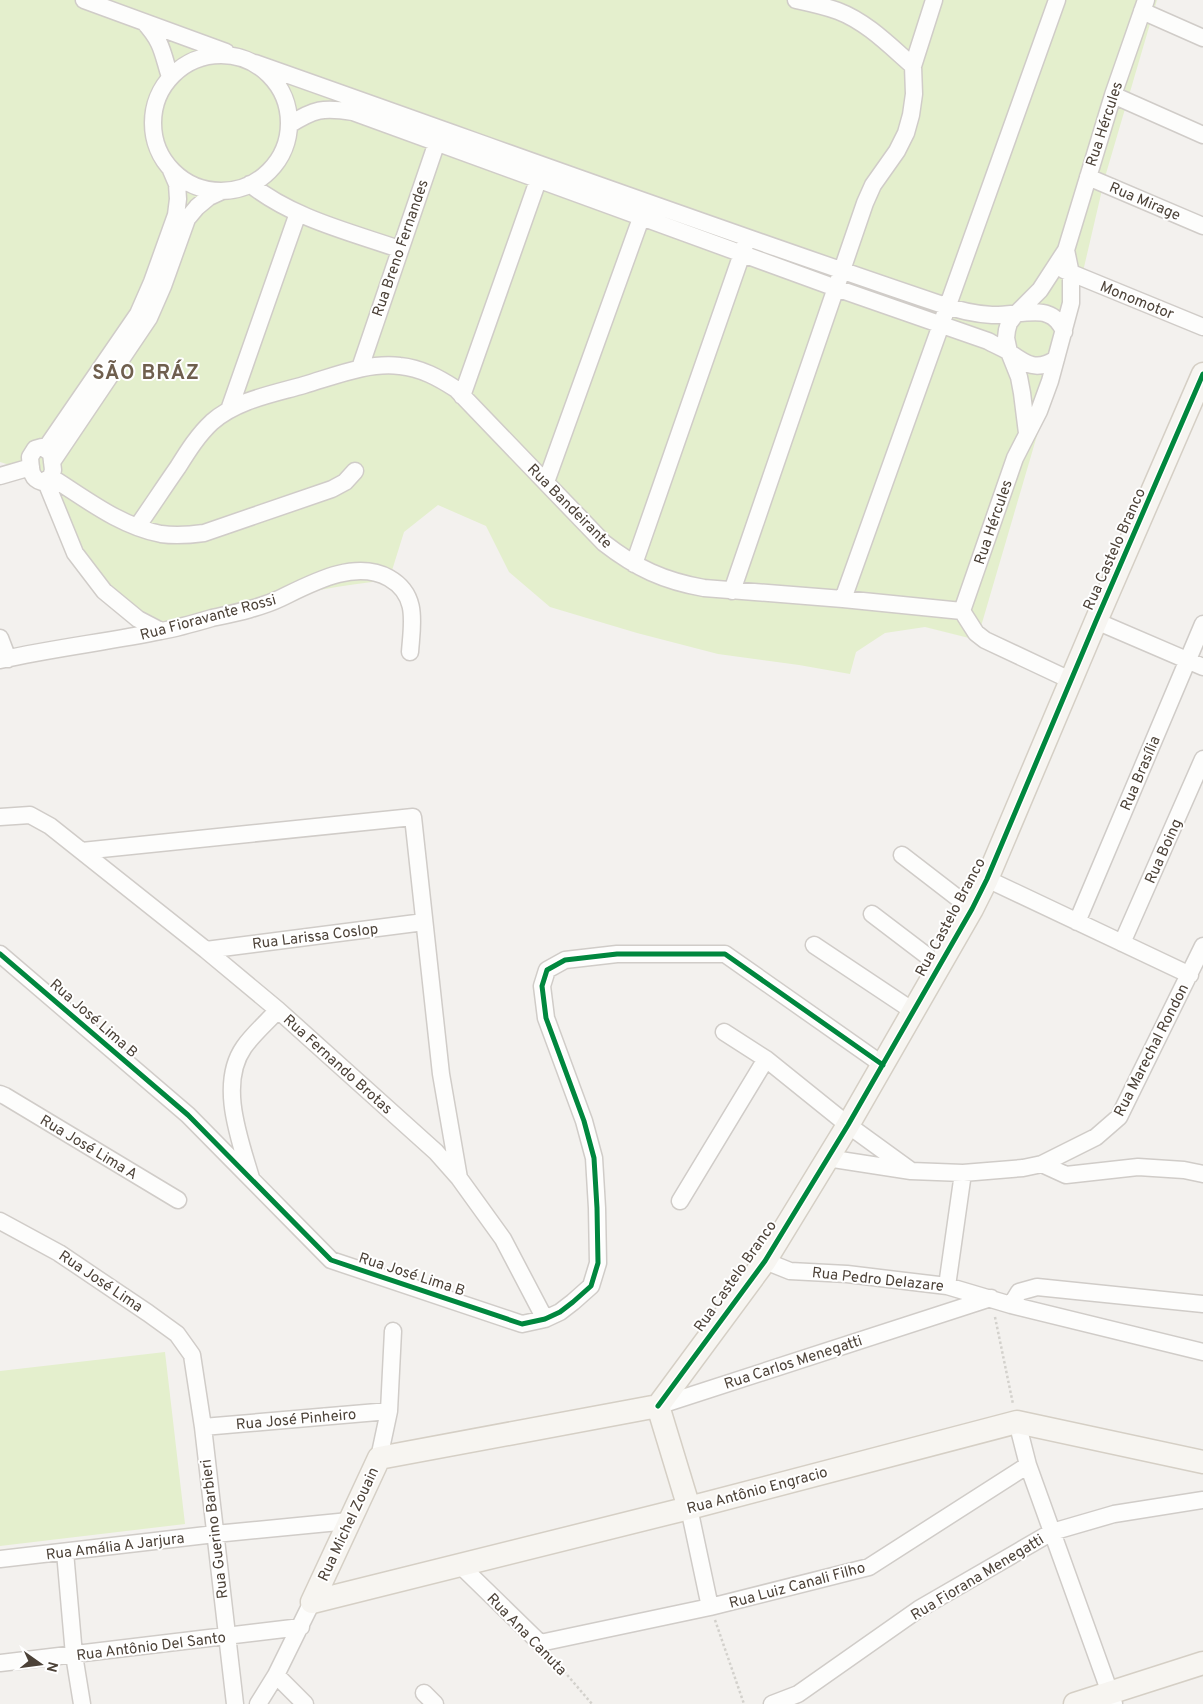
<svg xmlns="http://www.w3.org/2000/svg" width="1203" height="1704" font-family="Overpass,sans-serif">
<rect width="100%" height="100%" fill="#f3f1ee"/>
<path fill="#e4efcd" d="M0,0h1157l-52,177 -30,129 -98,334 -52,-13 -40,6 -29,19 -6,22 -51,-9 -81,-11 -81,-21 -87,-26 -41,-35 -23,-46 -48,-21 -34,27 -15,48c-72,7 -142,26 -213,41l-18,1 -21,-5 -53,-51 -41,-91 -43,-13z
M165,1352l20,172 -185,22v-175z"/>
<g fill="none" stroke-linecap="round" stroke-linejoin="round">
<g stroke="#d0ccc8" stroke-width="19">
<path id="street" d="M84,0l142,52
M796,0c14,3 28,6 42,11 29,11 52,35 75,55
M1142,11l61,27
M144,22c19,21 18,30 26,55
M153 123a68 68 0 1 1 136 0a68 68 0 1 1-136 0Z
M255,63c227,80 454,163 682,240 17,6 36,11 55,12 15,1 44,-6 55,-1 9,3 14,10 17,18
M1113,95l90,40
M289,125c25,-16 34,-18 64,-13l483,176 152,53c7,4 15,7 21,11 17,12 27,20 47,7
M1088,177l115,49
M250,184c42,34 100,48 149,65
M1064,270l139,57
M360,368l80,-235
M462,396l80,-227
M229,410l69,-197
M1027,433l-5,-40 -3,-16 -10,-25 -3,-14 1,-8 2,-7 6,-8 25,-25 26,-40 47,-155 33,-95
M42,447l9,6 2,17 -2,7 -9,5c-12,-3 -11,-14 -12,-25l5,-8z
M46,448l92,-134 14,-32 24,-67 2,-16 -1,-15 -6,-14
M52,462l97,-144 14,-32 24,-67 10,-12 12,-10 13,-6
M0,476l31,-9
M51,477c35,22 69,49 110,57 14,2 29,1 43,-1l128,-44 13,-7 10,-11
M46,482l29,71 29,38 34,28 23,12
M546,482l99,-275
M137,527c14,-20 27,-40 41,-60 10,-16 20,-32 34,-45 25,-22 61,-28 92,-37 31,-9 64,-23 96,-19 21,2 39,12 56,23l148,154c32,25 60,38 100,45l139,11 119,12
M634,564l111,-319
M732,591l133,-388 8,-18 24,-34 9,-18 5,-18 3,-21 -1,-28 21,-66
M843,599l214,-599
M962,611l53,-153 24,-47 11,-30 21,-78v-29l-5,-24
M962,611l14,22 9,7 85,40
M1096,621l107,46
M0,638l8,21
M0,660c53,-12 107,-18 161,-29 17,-3 34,-8 51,-13 23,-5 48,-10 69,-20 31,-15 74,-39 108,-20 30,17 23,46 21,74
M0,817l30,-2 20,11 156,124 72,60 158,142 23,26 44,61 42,80
M82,851l331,-34 28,257 18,104
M902,855l70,54
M987,879l203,96
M872,914l67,51
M1077,922l126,-298
M1122,943l81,-184
M814,945l99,66
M206,950l218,-28
M0,954l188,161 143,145 191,64 23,-5 15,-7 13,-10 18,-16 7,-23 -1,-55 -3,-50 -10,-37 -38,-103 -4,-32 5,-16 18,-10 52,-6h108l158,111
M724,1032l42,27 82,66 62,45
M0,1094l5,2 173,104
M827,1158l84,13 52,2 60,-5 19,-4 54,-27 23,-20 84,-171
M1042,1164l24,11 72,-8 46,3 19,4
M251,1178c-11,-38 -33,-94 -7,-131 9,-13 23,-25 34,-37
M680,1201l86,-142
M0,1221l59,32 89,60 29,21 15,21 11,72 32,277
M765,1261l25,10 57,3 100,12 64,19 192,47
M947,1286l16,-113
M1011,1305l8,-13 18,-5 166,17
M658,1406l333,-108
M1017,1422l11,43 86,239
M203,1427l186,-16
M379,1458l10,-47 4,-80
M689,1508l21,99
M65,1552l9,103 8,49
M0,1559l215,-25 134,-13
M461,1566l79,77 170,-36 159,-40 159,-102
M0,1663l301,-36
M276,1675l29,29
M424,1693l11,11
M258,1704l18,-29 36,-73
M772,1704l26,-10 121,-85 133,-77 62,-18 89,-14"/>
</g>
<g stroke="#d5cfc5" stroke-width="25">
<path id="secondary" d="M658,1406l107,-145 83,-136 124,-216 15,-30 109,-258 107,-247
M658,1406l31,102
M312,1602l377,-94 328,-86 186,40
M312,1602l67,-144 279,-52
M1075,1704l128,-41"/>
</g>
<path stroke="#d3d1cc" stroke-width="2.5" stroke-dasharray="2.5 2.5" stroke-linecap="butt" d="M995,1317l18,87
M715,1620l29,84
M551,1656l41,48"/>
<use href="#street" stroke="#fdfdfc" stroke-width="16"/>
<use href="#secondary" stroke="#f7f5f1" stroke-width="22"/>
<g stroke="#fff" stroke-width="8">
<path id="cycleway" d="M0,954l188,161 143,145 191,64 23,-5 15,-7 13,-10 18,-16 7,-23 -1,-55 -3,-50 -10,-37 -38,-103 -4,-32 5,-16 18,-10 52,-6h108l158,111
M658,1406l107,-145 83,-136 124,-216 15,-30 109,-258 107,-247"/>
</g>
<use href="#cycleway" stroke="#00873e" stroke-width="5"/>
</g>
<g text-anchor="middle" stroke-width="4" stroke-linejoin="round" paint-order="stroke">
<g font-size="15" fill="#4c4238" stroke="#fff">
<text transform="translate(1104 124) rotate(-72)" y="5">Rua Hércules</text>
<text transform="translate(1145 201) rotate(23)" y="5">Rua Mirage</text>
<text transform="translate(400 248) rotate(-71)" y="5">Rua Breno Fernandes</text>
<text transform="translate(1137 300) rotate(22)" y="5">Monomotor</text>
<text transform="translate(570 506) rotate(45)" y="5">Rua Bandeirante</text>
<text transform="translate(993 522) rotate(-71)" y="5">Rua Hércules</text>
<text transform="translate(1114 549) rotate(-66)" y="5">Rua Castelo Branco</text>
<text transform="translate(208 617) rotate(-15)" y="5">Rua Fioravante Rossi</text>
<text transform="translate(1140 773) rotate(-67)" y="5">Rua Brasília</text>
<text transform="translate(1163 851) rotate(-66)" y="5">Rua Boing</text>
<text transform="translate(950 917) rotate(-62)" y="5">Rua Castelo Branco</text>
<text transform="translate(315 936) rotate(-7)" y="5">Rua Larissa Coslop</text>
<text transform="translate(94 1018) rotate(41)" y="5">Rua José Lima B</text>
<text transform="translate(1151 1050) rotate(-63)" y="5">Rua Marechal Rondon</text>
<text transform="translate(338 1064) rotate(42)" y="5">Rua Fernando Brotas</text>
<text transform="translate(89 1147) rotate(31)" y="5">Rua José Lima A</text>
<text transform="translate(412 1274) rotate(18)" y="5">Rua José Lima B</text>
<text transform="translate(735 1276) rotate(-55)" y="5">Rua Castelo Branco</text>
<text transform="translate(878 1279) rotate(6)" y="5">Rua Pedro Delazare</text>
<text transform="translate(101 1281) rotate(34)" y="5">Rua José Lima</text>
<text transform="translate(793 1362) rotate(-18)" y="5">Rua Carlos Menegatti</text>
<text transform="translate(296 1419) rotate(-5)" y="5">Rua José Pinheiro</text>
<text transform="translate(757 1490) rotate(-15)" y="5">Rua Antônio Engracio</text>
<text transform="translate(348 1524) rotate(-65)" y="5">Rua Michel Zouain</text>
<text transform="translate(214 1529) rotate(-97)" y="5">Rua Guerino Barbieri</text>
<text transform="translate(115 1546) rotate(-7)" y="5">Rua Amália A Jarjura</text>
<text transform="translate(977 1577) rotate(-31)" y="5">Rua Fiorana Menegatti</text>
<text transform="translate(797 1585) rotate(-15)" y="5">Rua Luiz Canali Filho</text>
<text transform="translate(527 1634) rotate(46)" y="5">Rua Ana Canuta</text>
<text transform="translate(151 1646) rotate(-7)" y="5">Rua Antônio Del Santo</text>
</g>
<g font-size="20" font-weight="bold" letter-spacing="1" fill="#6f5f4e" stroke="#fff">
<text x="146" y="379">SÃO BRÁZ</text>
</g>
</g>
<g transform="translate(40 1664) rotate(104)" stroke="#ffffff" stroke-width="4" paint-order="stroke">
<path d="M0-4L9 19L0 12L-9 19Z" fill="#4c4238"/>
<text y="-8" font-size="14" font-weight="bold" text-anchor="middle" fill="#4c4238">N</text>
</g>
</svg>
